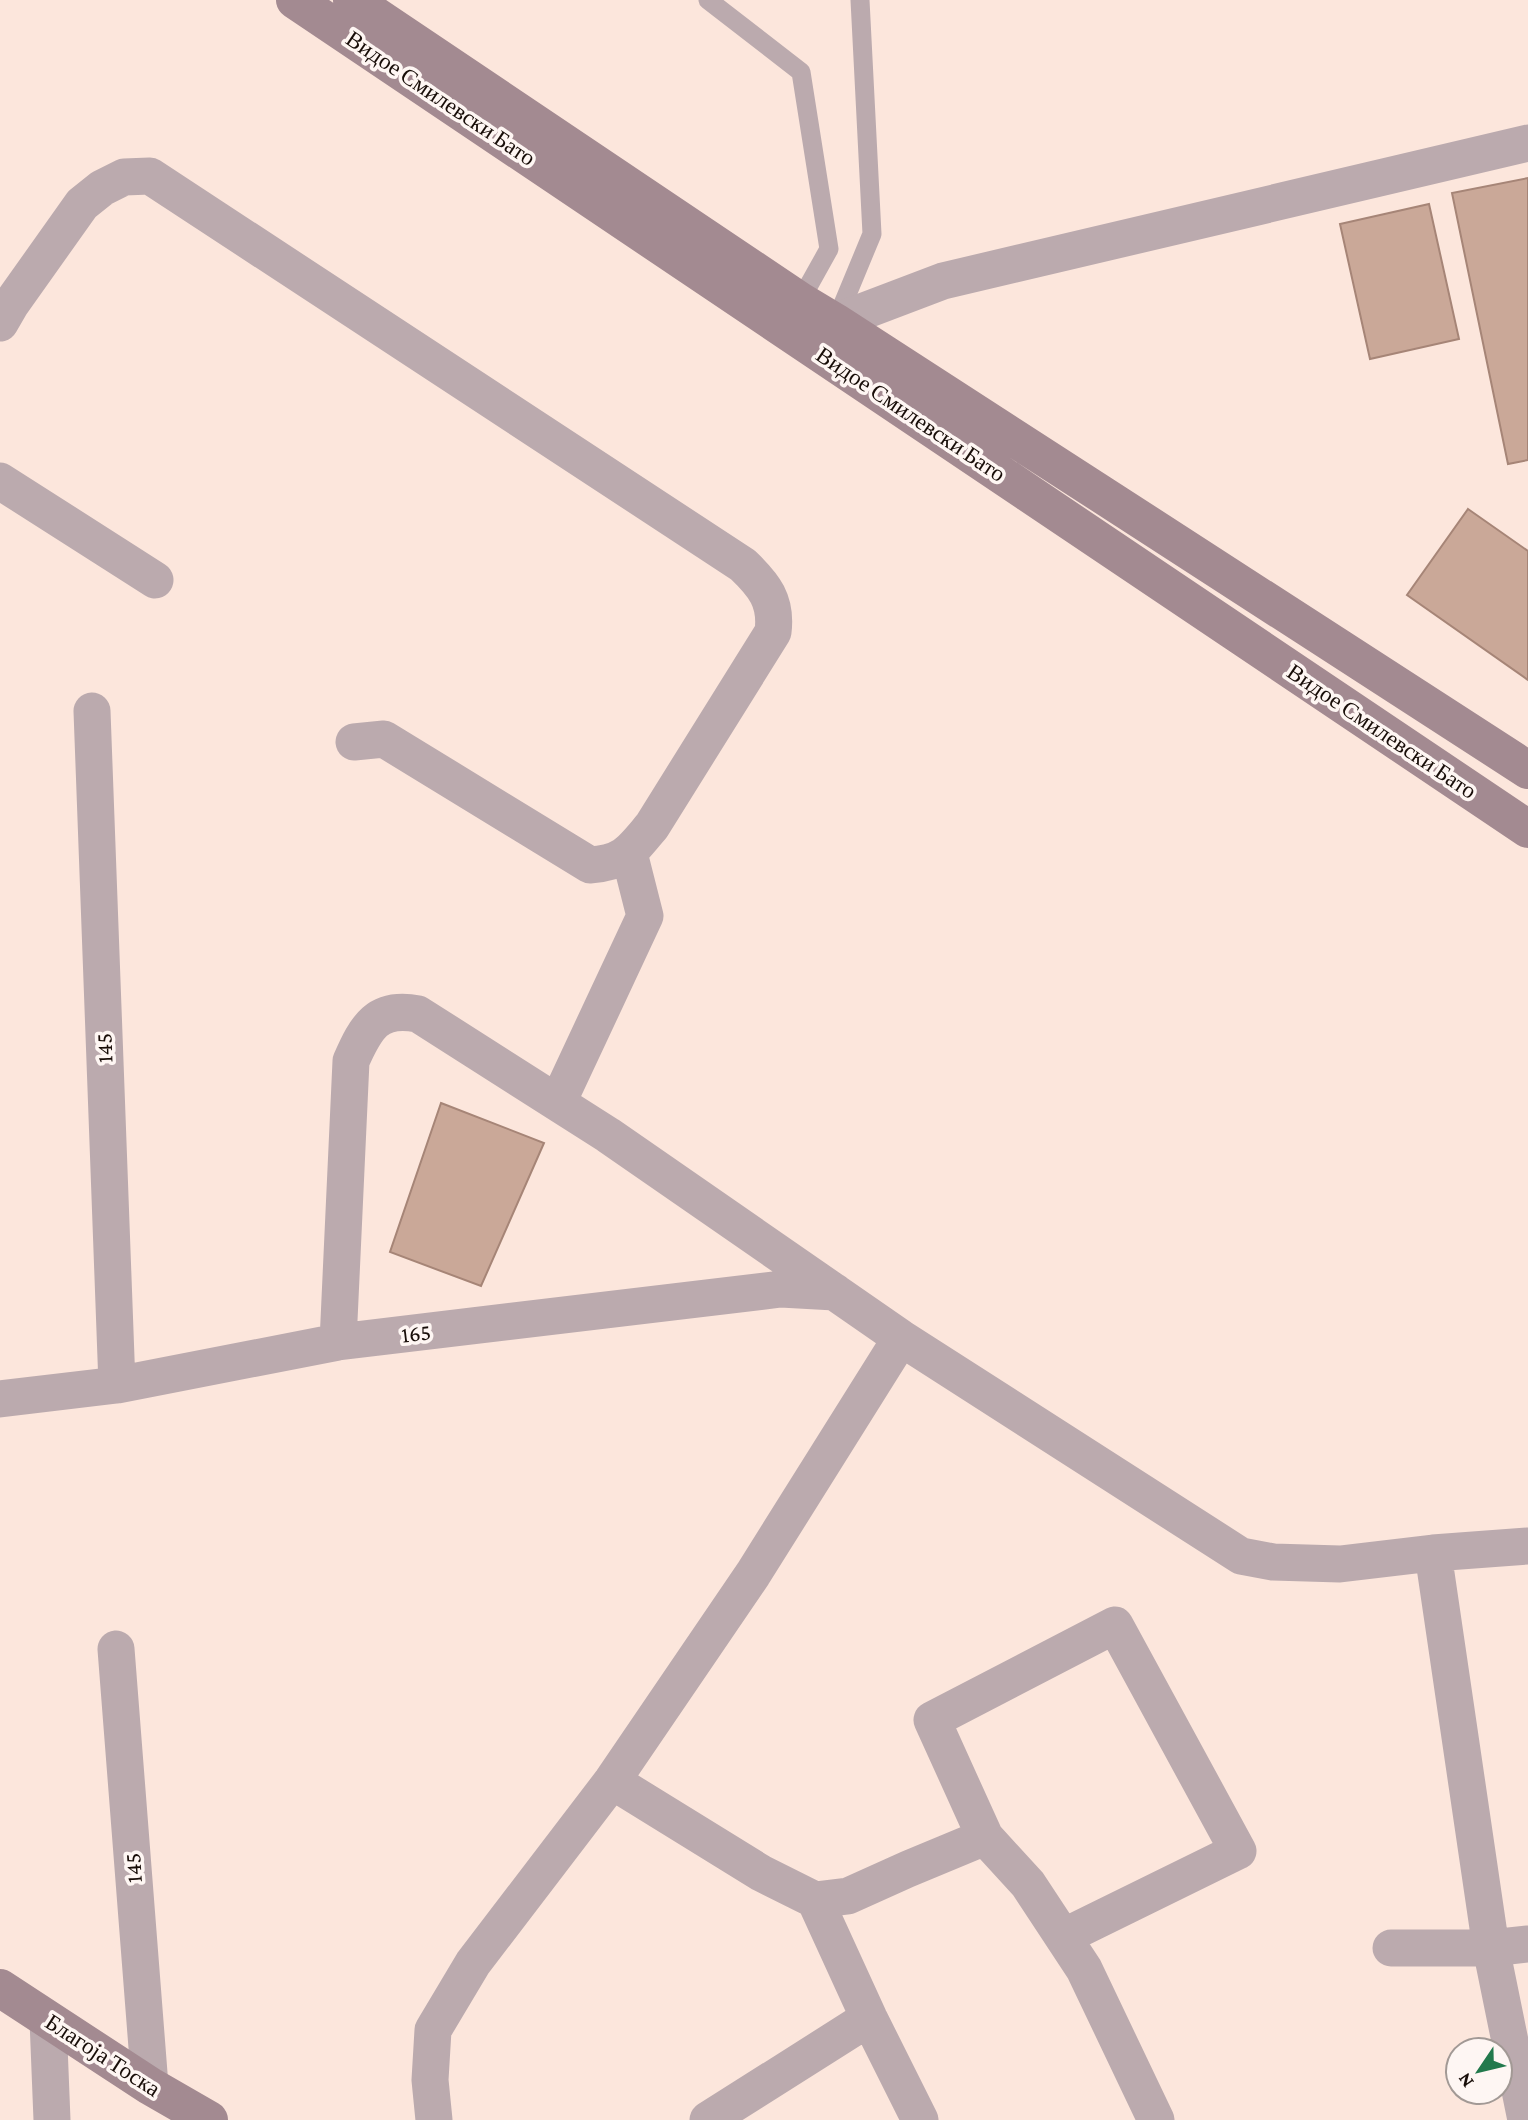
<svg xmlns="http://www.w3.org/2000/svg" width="1528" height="2120" font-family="'Crimson Pro',serif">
<rect width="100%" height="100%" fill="#fce6dc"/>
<path fill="#caa898" stroke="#a68577" stroke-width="2" d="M1528,178v282l-20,4 -56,-271z
M1429,204l30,135 -89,20 -30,-135z
M1468,509l60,42v129l-121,-85z
M441,1103l103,40 -63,143 -91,-34z"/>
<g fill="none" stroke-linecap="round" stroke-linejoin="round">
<path stroke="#bbaaae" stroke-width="19" d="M708,0l93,72 28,177 -29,52
M836,321l36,-87 -12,-234"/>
<path stroke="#bbaaae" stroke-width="37" d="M835,322l108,-41 585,-138
M0,323l11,-19 71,-100 20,-16 22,-11 26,-1 593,389c21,20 34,36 30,67l-121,194c-21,25 -28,37 -62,39l-206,-126 -30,3
M0,481l155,99
M92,711l25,674
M558,1102l87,-186 -16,-63
M338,1342l13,-281c15,-34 26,-55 67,-47l190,121 293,203 340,218 32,6 67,2 93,-11 95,-7
M0,1399l117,-14 221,-43 443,-53 54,3
M1433,1553l58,395 35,172
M116,1649l34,437
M612,1781l149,92 54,27 33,-4 60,-27 77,-32 43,47 56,85 72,151
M985,1837l-53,-117 183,-95 123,226 -175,86
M815,1900l54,118 51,102
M1391,1948h100l37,-4
M48,2020l4,100
M434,2120l-4,-40 3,-50 40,-67 139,-182 141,-207 148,-236
M708,2120l161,-102"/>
<path stroke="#a38a91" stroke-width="38" d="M295,0l1233,829
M352,0l448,301 35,21 693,448
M0,1988l150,98 59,34"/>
</g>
<g text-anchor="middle" stroke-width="7" stroke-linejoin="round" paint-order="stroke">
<g font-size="23" fill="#180d08" stroke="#fef6f3">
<text transform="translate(441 98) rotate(34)" y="8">Видое Смилевски Бато</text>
<text transform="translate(911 414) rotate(34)" y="8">Видое Смилевски Бато</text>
<text transform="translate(1382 731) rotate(34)" y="8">Видое Смилевски Бато</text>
<text transform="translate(104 1048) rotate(-92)" y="8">145</text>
<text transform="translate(416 1333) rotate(-7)" y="8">165</text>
<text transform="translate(133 1868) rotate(-94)" y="8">145</text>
<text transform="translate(103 2055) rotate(33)" y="8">Благоја Тоска</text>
</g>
</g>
<g transform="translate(1479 2071) rotate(235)"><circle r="33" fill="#fef6f3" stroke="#a29995" stroke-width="2"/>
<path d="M0-5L12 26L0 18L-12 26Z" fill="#22794c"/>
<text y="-10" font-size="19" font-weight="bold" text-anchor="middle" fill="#180d08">N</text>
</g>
</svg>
